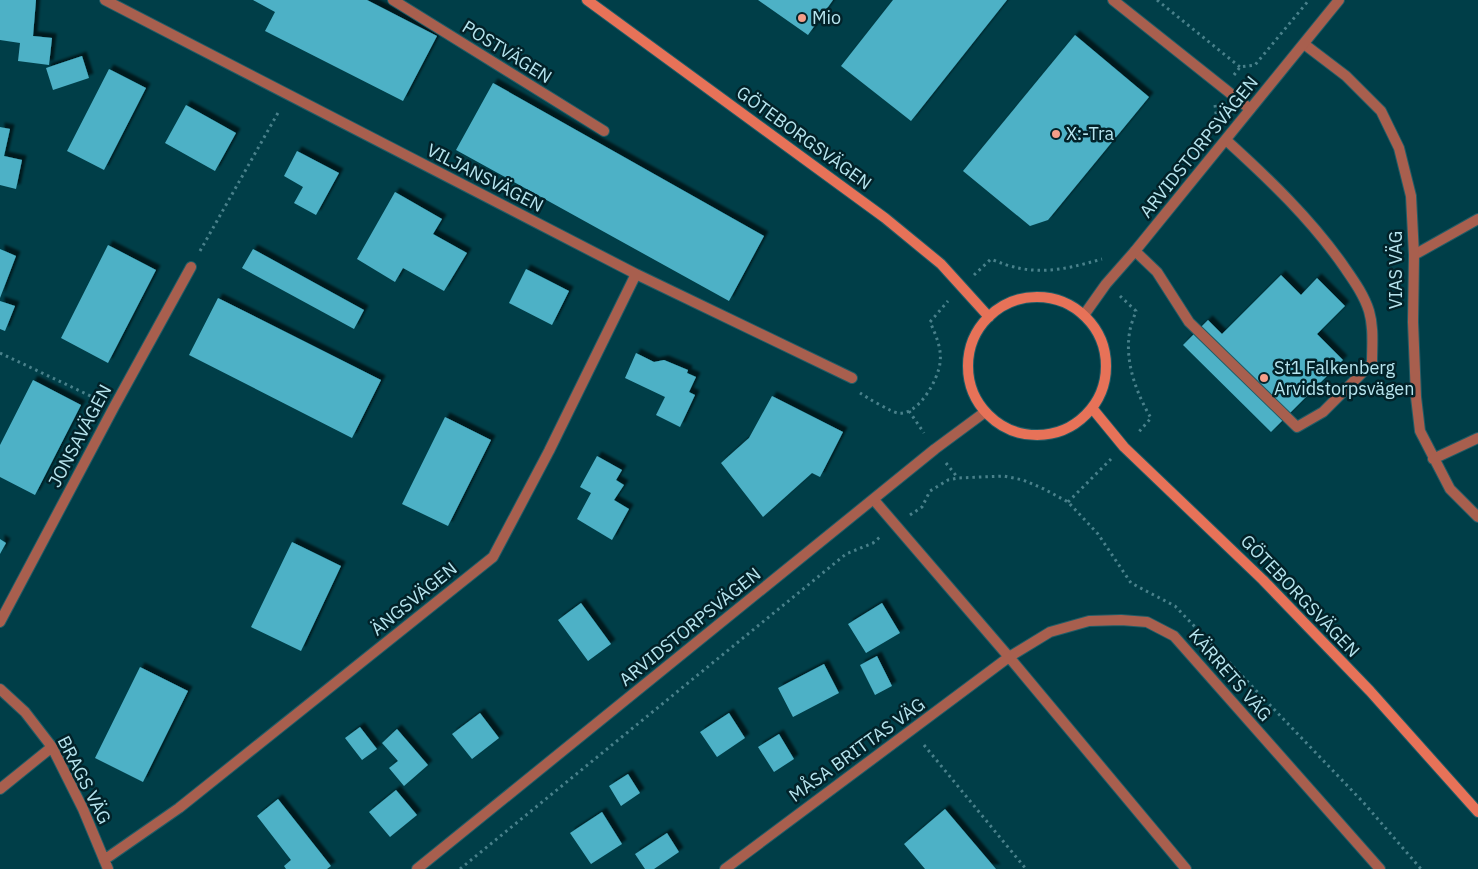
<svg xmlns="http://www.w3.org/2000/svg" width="1478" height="869" font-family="'IBM Plex Sans',sans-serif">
<defs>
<filter id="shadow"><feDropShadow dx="4.5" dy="-4.5" stdDeviation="1" flood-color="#0009"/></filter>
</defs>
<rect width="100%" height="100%" fill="#003e48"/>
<path fill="#4db1c6" filter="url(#shadow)" d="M0,0h36l-3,36 19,2 -3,27 -31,-4 2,-18 -20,-3z
M253,0h114l70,36 -34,65 -138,-70 10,-19z
M758,0h75l-25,35z
M893,0h114l-96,121 -70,-55z
M1075,35l74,62 -101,123 -18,6 -67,-55z
M82,56l7,22 -36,12 -7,-22z
M109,69l37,19 -42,82 -37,-19z
M493,83l271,153 -35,65 -273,-151z
M186,105l50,28 -21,38 -50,-28z
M0,127l10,2 -6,27 18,4 -6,29 -16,-4z
M297,151l42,22 -23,42 -22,-12 9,-16 -19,-11z
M395,192l47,27 -9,15 34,19 -23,38 -41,-23 -8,14 -38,-23z
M108,245l48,25 -48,93 -47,-25z
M0,249l16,7 -16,42z
M253,249l111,61 -10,19 -112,-61z
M526,269l43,22 -17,34 -43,-22z
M1281,275l20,20 16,-17 28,28 -28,28 26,26 -72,72 -88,-87 25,-25 14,14z
M218,298l163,82 -29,58 -163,-83z
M0,301l15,5 -10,25 -5,-2z
M636,353l18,9 10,-2 24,10 -1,3 9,4 -7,15 6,3 -15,32 -24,-12 9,-18 -40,-19z
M33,380l48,25 -46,90 -35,-18v-32z
M772,396l71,36 -23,45 -8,-4 -49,44 -42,-54 28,-25z
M445,417l46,23 -43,86 -46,-22z
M597,456l25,14 -6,10 8,5 -10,15 15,9 -17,31 -35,-21 14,-26 -11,-6z
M0,539l6,4 -6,11z
M292,542l49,24 -40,85 -50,-24z
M581,603l30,41 -23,17 -30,-41z
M882,603l18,30 -34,20 -18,-29z
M877,656l15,30 -17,9 -15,-30z
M824,664l15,29 -46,24 -15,-29z
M140,667l48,24 -45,91 -48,-24z
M480,713l19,25 -27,21 -20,-25z
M729,713l16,25 -28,19 -17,-25z
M360,727l17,22 -15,11 -17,-22z
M397,729l31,36 -24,21 -15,-18 9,-7 -16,-18z
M779,734l15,25 -20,13 -16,-25z
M628,774l12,19 -19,13 -12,-20z
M396,790l21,25 -27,22 -21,-25z
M278,799l53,67 -4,3h-41l-2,-3 7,-6 -34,-44z
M945,809l51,60h-71l-21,-25z
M602,812l20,32 -31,20 -21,-31z
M667,833l12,19 -25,17h-9l-10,-15z"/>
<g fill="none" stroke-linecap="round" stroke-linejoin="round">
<g stroke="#215c66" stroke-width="12">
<path id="service" d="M1135,251l22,21 32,50 108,105 26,-15 49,-49c0,-18 2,-35 -3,-52 -5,-16 -15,-30 -24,-43 -33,-48 -76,-89 -119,-128
M1414,255l64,-36"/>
</g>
<g stroke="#215c66" stroke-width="12">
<path id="minor" d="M105,0l531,274 216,104
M393,0l211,131
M1113,0l137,109
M1304,44l42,32 35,35 18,37 12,48 3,59 -1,67 3,75 4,34 30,58 28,28
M1433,459l45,-21
M874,500l135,157 177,212
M0,622l114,-215 77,-140
M0,689l25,23 27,35 31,62 25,60
M0,789l52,-42
M104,860l75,-52 314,-251 56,-106 87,-177
M725,869l284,-212 41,-25 39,-11 32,-1 26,2 27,14 206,233"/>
</g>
<g stroke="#215c66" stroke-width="12">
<path id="tertiary" d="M1084,315l22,-31 29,-33 204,-251
M417,869l518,-420 50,-37"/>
</g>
<g stroke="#215c66" stroke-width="12">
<path id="secondary" d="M587,0l298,218 56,46 48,53
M968 366a69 69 0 1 1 138 0a69 69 0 1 1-138 0Z
M1092,408l32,39 139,133 107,111 108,121"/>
</g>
<path stroke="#49818b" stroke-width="3" stroke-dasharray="2.5 4" stroke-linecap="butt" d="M1157,0l83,67
M1234,75l6,-8 15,-2 54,-65
M1215,105l2,16
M200,251l79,-140
M974,275l17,-16c41,18 69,12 111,0
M1120,296l16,15c-2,6 -5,13 -6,19 -6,30 6,63 21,88l-14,16
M0,353l97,46
M860,393c6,4 31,19 38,20 20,3 40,-33 42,-50 2,-14 -4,-28 -10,-41l18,-21
M909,411l15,22
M946,463l12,15
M1068,502l43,-43
M910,515l12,-8 8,-16 18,-11 10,-2 46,-2 19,4 21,9 24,13 30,32 33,49 44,23 188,196 58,67
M924,745l102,124
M460,869l386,-315 27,-11 7,-6"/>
<use href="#service" stroke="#a85f4e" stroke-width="10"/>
<use href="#minor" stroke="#a85f4e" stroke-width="10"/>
<use href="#tertiary" stroke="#a85f4e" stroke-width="10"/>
<use href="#secondary" stroke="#e77258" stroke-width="10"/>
</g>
<g fill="#f49e89" stroke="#022229" stroke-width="2">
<circle cx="802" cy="18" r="5"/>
<circle cx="1056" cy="134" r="5"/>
<circle cx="1264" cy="378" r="5"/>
</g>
<g text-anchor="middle" stroke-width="5" stroke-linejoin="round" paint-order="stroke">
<g font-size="18" fill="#b7e5ef" stroke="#022229" text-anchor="start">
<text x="812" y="24">Mio</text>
<text x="1066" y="140">X:-Tra</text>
<text x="1274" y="374">St1 Falkenberg<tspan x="1274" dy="21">Arvidstorpsvägen</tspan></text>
</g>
<g font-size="18" fill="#b7e5ef" stroke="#022229">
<text transform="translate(507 52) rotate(32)" y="6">POSTVÄGEN</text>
<text transform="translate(804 138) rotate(36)" y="6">GÖTEBORGSVÄGEN</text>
<text transform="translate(1199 147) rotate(-51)" y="6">ARVIDSTORPSVÄGEN</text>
<text transform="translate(485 178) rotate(27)" y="6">VILJANSVÄGEN</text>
<text transform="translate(1396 270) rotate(-90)" y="6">VIAS VÄG</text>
<text transform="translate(80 436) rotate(-62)" y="6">JONSAVÄGEN</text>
<text transform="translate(1300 596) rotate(46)" y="6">GÖTEBORGSVÄGEN</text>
<text transform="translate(414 599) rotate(-39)" y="6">ÄNGSVÄGEN</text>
<text transform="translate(690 627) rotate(-39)" y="6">ARVIDSTORPSVÄGEN</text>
<text transform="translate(1230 675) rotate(49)" y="6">KÄRRETS VÄG</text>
<text transform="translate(857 750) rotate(-36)" y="6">MÅSA BRITTAS VÄG</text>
<text transform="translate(84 780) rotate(63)" y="6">BRAGS VÄG</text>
</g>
</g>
</svg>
